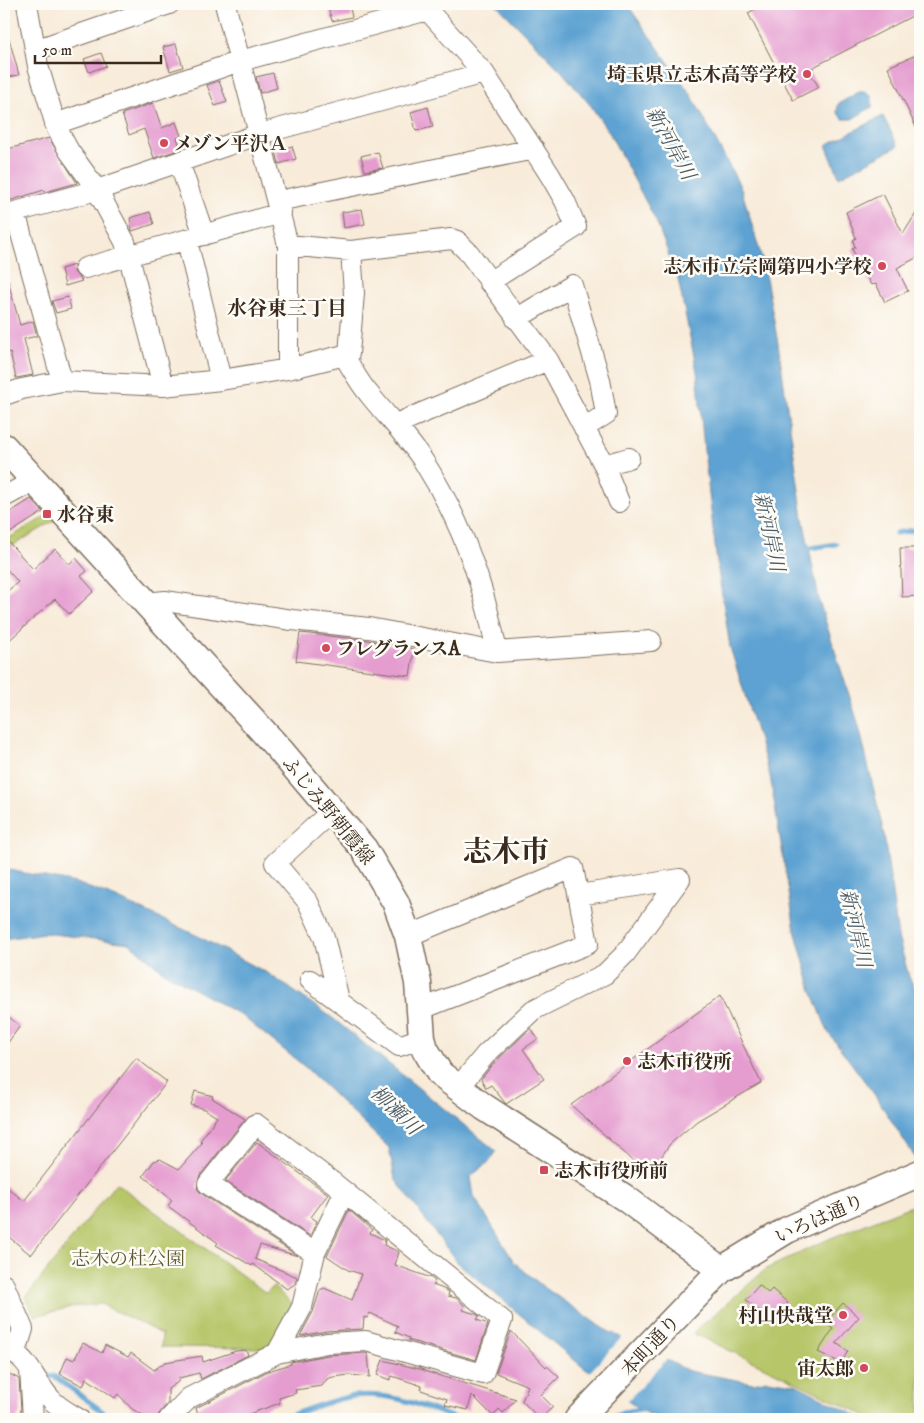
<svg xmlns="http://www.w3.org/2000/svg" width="924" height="1423" font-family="'IM FELL DW Pica','Noto Serif JP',serif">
<rect width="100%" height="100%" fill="#fdfcf7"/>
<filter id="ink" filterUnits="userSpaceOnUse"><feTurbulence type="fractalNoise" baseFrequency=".02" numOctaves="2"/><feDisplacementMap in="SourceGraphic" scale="10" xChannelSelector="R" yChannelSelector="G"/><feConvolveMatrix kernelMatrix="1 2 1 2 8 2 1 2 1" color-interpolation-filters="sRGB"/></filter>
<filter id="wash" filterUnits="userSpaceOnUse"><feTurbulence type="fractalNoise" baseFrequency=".0096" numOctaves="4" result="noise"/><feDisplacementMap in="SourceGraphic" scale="20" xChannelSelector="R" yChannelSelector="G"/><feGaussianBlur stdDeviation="1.12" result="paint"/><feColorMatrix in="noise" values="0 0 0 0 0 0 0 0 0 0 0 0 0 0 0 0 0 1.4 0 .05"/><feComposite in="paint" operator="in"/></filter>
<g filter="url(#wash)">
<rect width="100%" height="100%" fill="#f8ebd9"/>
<path fill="#b6c668" stroke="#787843" d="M53,512l6,6 -55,33v-10z
M116,1183l150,110 7,-7 22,21 -10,22 -18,19 -106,-1 1,-13 -61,-30 -29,3 -37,9 -10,-18z
M911,1206l9,16v197h-47l-180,-86 73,-64 65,-31z"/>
<path fill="#5da2d2" stroke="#4c6678" d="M496,4h131l65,92 49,92 22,74 15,81 25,175 17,86 39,122 25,108 14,103 11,40 11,20v168l-46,-71 -46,-62 -16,-41 -17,-61 -25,-154 -40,-129 -13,-84 -13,-113 -7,-79 -19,-92 -22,-58 -46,-87 -19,-28 -28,-33z
M859,92h8l5,5v10l-20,12h-9l-6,-6 1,-9z
M883,116l15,30 -59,31 -13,-32z
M4,869l72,14 38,14 84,39 71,38 61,42 166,135c-5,13 -16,16 -25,26l3,19 40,66 27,23 63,44 85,42 64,12 14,-3 28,4 68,35h-138l-11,-5 -49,4 -15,-3 -21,-13 -50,-38 -122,-102 -62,-83 -6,-31 -84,-81 -63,-51 -78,-44 -35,-29 -85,-10 -40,6z"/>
<path fill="#f8ebd9" d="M623,1336l45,22 -42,44 -38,-28z"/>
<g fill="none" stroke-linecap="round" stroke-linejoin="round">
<path stroke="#5da2d2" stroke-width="5" d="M896,533l24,-4
M805,549l31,-5
M42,1378l12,-2 59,43
M281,1419c22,-8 44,-17 67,-22 38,-7 75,9 109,22
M608,1419l15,-7 23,-4"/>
</g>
<g id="blocks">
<path fill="#e59dd0" d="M327,4h22l3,13 -20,4z
M765,4h155v8l-112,58 11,17 -26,13 -45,-87z
M8,35l11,40 -15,3v-42z
M176,44l7,23 -13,4 -7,-24z
M101,53l5,13 -17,6 -5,-13z
M920,53v83l-32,-69z
M273,73l4,15 -17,5 -4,-16z
M219,81l8,21 -12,4 -8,-21z
M153,103l9,25 14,-6 5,14 -4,2 4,11 -27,9 -10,-29 -15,6 -7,-21z
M428,107l5,20 -17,4 -5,-19z
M49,138l28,45 -32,9 -1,-2 -35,11 -2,-6 -3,1v-46z
M292,146l4,13 -17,5 -3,-13z
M378,152l5,16 -18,3 -4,-15z
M883,194l20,40 17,-27v49l-23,12 11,23 -23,11 -9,-18 -5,1 -19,-36 3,-1 -2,-8 3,-2 -10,-26z
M362,209l3,15 -21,4 -2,-16z
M150,212l4,12 -22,7 -2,-13z
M74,265v7l8,9 -17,5 -4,-17z
M8,281l12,44 13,-4 4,15 -13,3 9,36 -17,3 -6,-26 -6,2v-72z
M68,297l3,12 -15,4 -4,-12z
M31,499l12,13 -39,25 29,32 22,-20 14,15 7,-6 11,13 -6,5 13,15 -25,23 -14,-15 -51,46v-51l14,-12 -14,-16v-50z
M900,548h17l3,48 -18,1z
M300,633l67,7 47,9 -4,27 -114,-15z
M720,996l41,87 -64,38 -27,23 -21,31 -78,-70z
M4,1013l16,13 -16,22z
M531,1028l7,11 -15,10 21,30 -38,25 -15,-19 -5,3 -5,-9 14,-17z
M136,1058l31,24 -136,173 -27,-22v-48l20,16z
M195,1091l18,5 -1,2 33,21 -46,58 -2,12 5,5 96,62 -38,-11 -5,14 42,18 -2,7 -8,5 -34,-25 -1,2 -36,-21 2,-2 -50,-37 4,-6 -29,-24 11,-15 6,-2 19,10 23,-26 -2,-2 17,-24 -13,-8 -13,-4z
M257,1142l71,52 -17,23 6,4 -7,15 -85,-55z
M349,1210l23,20 -2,3 15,7 -1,5 15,7 -4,13 36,13 4,3 -2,4 13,5 3,2 -1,4 8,2 8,7 -1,5 13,4 3,2 -2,4 11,4 -12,36 -68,-20 1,-2 -14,-6 3,-6 -28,-13 -3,5 -3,-1 -1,12 -37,2 -26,5 13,-24 7,-22 4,-2 28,12 9,-26 -13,-4 -21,-14z
M759,1285l9,8 4,-4 16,14 -16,18 -26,-21z
M843,1303l16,14 -23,26 12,8 -7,12 -23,-11 15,-23 -8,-6z
M511,1331l35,36 1,-1 12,11 -18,18 12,12 -13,12 -18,-18 6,-15 -32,-13z
M83,1343l19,10 3,-8 23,12 3,-4 23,17 11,-8 37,-6 1,6 33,-11 10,-1 2,5 -47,24 -2,-6 -20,5 -1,4 -10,7v14l-13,16h-5l-18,-10 -14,-15 -3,4 -29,-20 -3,8 -23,-12 7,-17 7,3z
M365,1353l3,1 2,23 -20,-2 -17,2 -6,2 -5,7 -27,4 1,3 -17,5 1,5 -45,16h-36l-3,-11 72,-37 23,-7v-2l37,-7z
M383,1360l41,10v1l92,28 -13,14 -4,-4 -6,7 -21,-21 -4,15 -23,-5 2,-6 -26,-9 1,-4 -30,-10 -2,4 -13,-5z
M4,1371l15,8 2,31 -4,9h-13z"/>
</g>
</g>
<g filter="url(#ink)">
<use href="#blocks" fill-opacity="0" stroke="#7d6e5f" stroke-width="1"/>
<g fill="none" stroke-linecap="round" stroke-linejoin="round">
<g stroke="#7d6e5f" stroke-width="22">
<path id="minor" d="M27,4l11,62 19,63 12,22 28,39 28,52 38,144
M225,4l63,241v124
M422,4l62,69 66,102 15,26 11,26 -87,55
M35,50l134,-46
M55,124l185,-63 188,-51
M179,162l25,73
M278,201l256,-52
M15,212l47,169
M4,215l93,-25 163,-56 224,-61
M187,241l34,139
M288,245l63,6 100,-12 6,2 12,12 79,107 56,105 15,37
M85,268l196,-55
M516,319l56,-34 28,95 6,34 -22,14
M344,356c8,12 15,27 25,38 18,23 39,43 55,68 37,58 60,123 73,190
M4,395l18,-6 40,-8 101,5 58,-6 67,-11 61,-15 5,-61 -3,-42
M396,424l152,-64
M604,465l25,-7
M4,497l31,-17
M146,603l19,-2 127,19 77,8 128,24 154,-11
M333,810l-58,53 33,39 16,35 15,63
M408,936l165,-68 15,76 -169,66
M310,980l89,66 23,-8
M457,1089l29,-35 47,-44 72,-36 20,-20 55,-75 -101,16
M315,1253l29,-60
M4,1285l19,44 -7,23
M4,1345c27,16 28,32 46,53 7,9 19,15 29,21
M30,1370l3,49
M169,1419l20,-21 88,-45 50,-10 39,-2 117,33 19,-54 -167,-136 -79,-60 -48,60 107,69 -13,54 -25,46"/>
</g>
<g stroke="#7d6e5f" stroke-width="29">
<path id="major" d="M4,447l276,303 84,99 32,54 12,33 10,47 4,55 3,11 15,25 44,33 141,91 96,72
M578,1419l143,-149 66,-40 133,-57"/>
</g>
<use href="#minor" stroke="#fff" stroke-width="20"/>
<use href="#major" stroke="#fff" stroke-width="26"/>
</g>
</g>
<g fill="#d1495b" stroke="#fdfcf7" stroke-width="2">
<circle cx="807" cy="74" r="5"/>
<circle cx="164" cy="143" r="5"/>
<circle cx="882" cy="266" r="5"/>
<rect x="42" y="509" width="10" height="10" rx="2.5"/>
<circle cx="326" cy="648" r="5"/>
<circle cx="627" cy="1061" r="5"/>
<rect x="539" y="1165" width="10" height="10" rx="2.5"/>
<circle cx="843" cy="1315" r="5"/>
<circle cx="864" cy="1368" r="5"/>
</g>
<g text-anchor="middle" stroke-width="5" stroke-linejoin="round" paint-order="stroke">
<g font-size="19" font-weight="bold" fill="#3b2a1e" stroke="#fdfcf7" text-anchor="start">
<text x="797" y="81" text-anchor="end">埼玉県立志木高等学校</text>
<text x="174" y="150">メゾン平沢Ａ</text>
<text x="872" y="273" text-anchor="end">志木市立宗岡第四小学校</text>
<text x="57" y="521">水谷東</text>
<text x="336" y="655">フレグランスA</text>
<text x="637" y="1068">志木市役所</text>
<text x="554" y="1177">志木市役所前</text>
<text x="833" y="1322" text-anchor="end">村山快哉堂</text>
<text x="854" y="1375" text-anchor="end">宙太郎</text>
</g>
<g font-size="19" fill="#3b2a1e" stroke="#fdfcf7">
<text transform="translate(329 810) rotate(51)" y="7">ふじみ野朝霞線</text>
<text transform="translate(819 1218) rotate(-24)" y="7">いろは通り</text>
<text transform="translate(650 1345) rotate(-47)" y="7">本町通り</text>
</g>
<g font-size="19" fill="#605934" stroke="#fdfcf7">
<text x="128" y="1265">志木の杜公園</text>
</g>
<g font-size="20" font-style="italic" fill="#495a66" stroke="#fdfcf7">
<text transform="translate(671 143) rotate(61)" y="7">新河岸川</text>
<text transform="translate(770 532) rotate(78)" y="7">新河岸川</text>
<text transform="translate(856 928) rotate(77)" y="7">新河岸川</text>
<text transform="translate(396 1110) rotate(44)" y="7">柳瀬川</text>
</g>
<g font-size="20" font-weight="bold" fill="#3b2a1e" stroke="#fdfcf7">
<text x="287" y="315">水谷東三丁目</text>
</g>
<g font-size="29" font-weight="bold" fill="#3b2a1e" stroke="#fdfcf7">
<text x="506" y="861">志木市</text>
</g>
</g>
<rect width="924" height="1423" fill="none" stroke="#fdfcf7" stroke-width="20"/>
<path d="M35 55v8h126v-8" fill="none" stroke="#3b2a1e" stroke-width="2.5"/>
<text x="42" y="55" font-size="15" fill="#3b2a1e" stroke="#fdfcf7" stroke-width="4" paint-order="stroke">50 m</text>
</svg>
